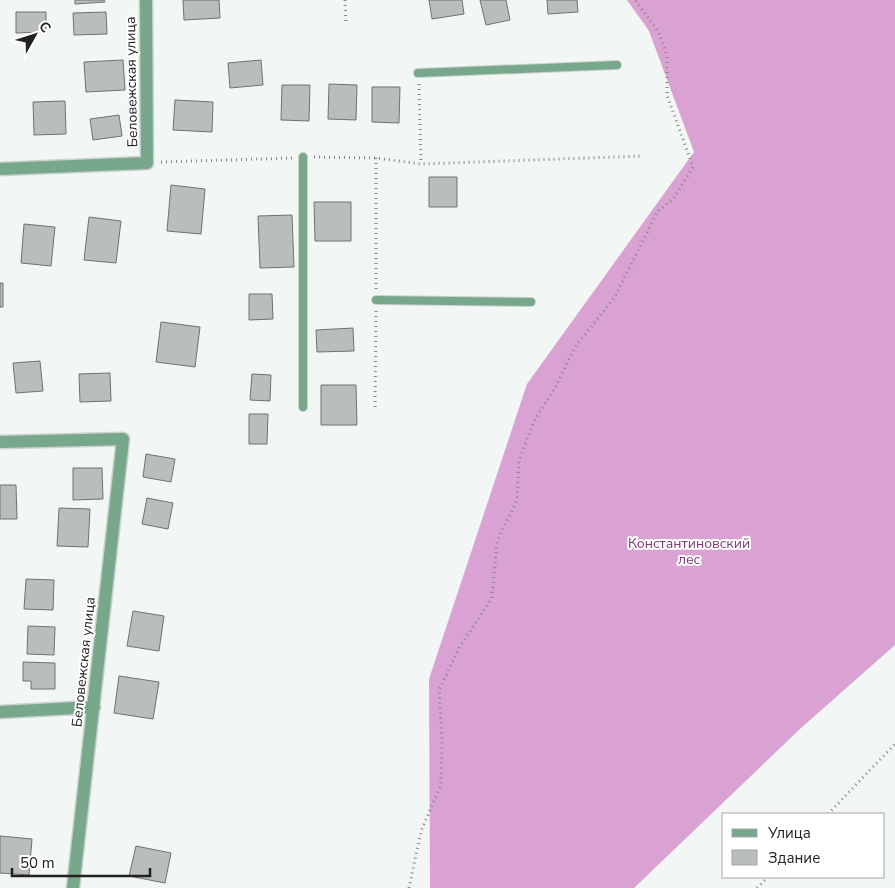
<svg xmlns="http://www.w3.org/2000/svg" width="895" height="888" font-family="'Nunito Sans',sans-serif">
<rect width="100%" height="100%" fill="#f2f6f4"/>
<path fill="#daa2d2" d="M627,0h268v645l-94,83 -167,160h-204l-1,-209 98,-295 167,-232 -45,-121z"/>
<path fill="#babebb" stroke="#6f7270" d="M75,0h29l1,2 -30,2z
M183,0h36l1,18 -36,2z
M429,0h33l2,14 -32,5z
M480,0h26l4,20 -24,5z
M547,0h30l1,12 -30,2z
M16,12h30v20l-30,1z
M106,12l1,22 -33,1 -1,-22z
M123,60l2,30 -39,2 -2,-30z
M261,60l2,25 -33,3 -2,-25z
M329,84l28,1 -1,35 -28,-1z
M282,85h28l-1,36 -28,-1z
M372,87h28l-1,36 -27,-1z
M175,100l38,2 -1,30 -39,-2z
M65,101l1,33 -32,1 -1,-33z
M119,115l3,21 -29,4 -3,-21z
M429,177h28v30h-28z
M171,185l34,4 -4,45 -34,-3z
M314,202h37v39h-36z
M292,215l2,52 -34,1 -2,-52z
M89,217l32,4 -5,42 -32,-3z
M24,224l31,3 -4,39 -30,-3z
M0,283h3v24h-3z
M249,294h23l1,25 -24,1z
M161,322l39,5 -5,40 -39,-5z
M353,328l1,23 -37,1 -1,-22z
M40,361l3,30 -27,2 -3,-30z
M110,373l1,28 -31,1 -1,-28z
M252,374l19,1 -1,26 -20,-1z
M321,385h35l1,40h-36z
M249,414h19l-1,30h-18z
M146,454l29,5 -4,23 -28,-5z
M73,468h29l1,31 -30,1z
M0,485h16l1,34h-17z
M147,498l26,5 -5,26 -26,-5z
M59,508l31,1 -2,38 -31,-1z
M26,579l28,1 -1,30 -29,-1z
M133,611l31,5 -5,35 -32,-5z
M28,626l27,1 -1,28 -27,-1z
M23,662l32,1v26h-24v-8h-8z
M119,676l40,6 -6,37 -39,-6z
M0,836l32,3 -3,36 -29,-2z
M136,846l35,7 -6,30 -36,-7z"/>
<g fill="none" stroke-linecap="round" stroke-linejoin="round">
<g stroke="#ccd0ce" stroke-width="10">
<path id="service" d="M418,73l199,-8
M376,300l155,2
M303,407v-250"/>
</g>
<g stroke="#ccd0ce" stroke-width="15">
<path id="minor" d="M0,169l147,-6 -1,-163
M0,442l123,-3 -50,449
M0,712l94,-5"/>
</g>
<path stroke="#848785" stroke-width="3" stroke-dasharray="1 4" stroke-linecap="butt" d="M345,0l1,24
M419,84l2,80
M314,157l62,1 45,6 222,-8
M376,158v131
M161,162l132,-4
M375,407l1,-96
M828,814l67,-70
M409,888l12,-57 20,-46 1,-46 -3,-49 20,-42 33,-50 5,-57 20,-41 2,-39 15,-40 21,-33 20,-41 39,-49 44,-87 15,-12 20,-32 -26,-72v-39l-8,-23 -24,-33
M757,888l11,-11"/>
<use href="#service" stroke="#77a88b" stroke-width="8"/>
<use href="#minor" stroke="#77a88b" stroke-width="12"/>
</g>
<g text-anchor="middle" stroke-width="4" stroke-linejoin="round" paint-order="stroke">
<g font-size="14" fill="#202120" stroke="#fff">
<text transform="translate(131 82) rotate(-91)" y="5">Беловежская улица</text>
<text transform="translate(83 662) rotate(-84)" y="5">Беловежская улица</text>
</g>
<g font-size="14" fill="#7b3975" stroke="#fff">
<text x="689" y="548">Константиновский<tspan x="689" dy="16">лес</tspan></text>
</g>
</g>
<rect x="722" y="813" width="162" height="65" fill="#ffffff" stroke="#a6a6a6"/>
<rect x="732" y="829" width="25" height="8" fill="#77a88b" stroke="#a6a6a6"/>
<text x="768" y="838" font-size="15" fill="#202120">Улица</text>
<rect x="732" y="850" width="25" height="15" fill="#babebb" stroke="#a6a6a6"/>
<text x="768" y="863" font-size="15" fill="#202120">Здание</text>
<g transform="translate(35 35) rotate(51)" stroke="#ffffff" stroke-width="4" paint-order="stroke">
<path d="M0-4L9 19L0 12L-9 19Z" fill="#202120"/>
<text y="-8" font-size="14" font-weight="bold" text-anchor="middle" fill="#202120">С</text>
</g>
<path d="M12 868v8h138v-8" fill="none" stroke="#202120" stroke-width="2.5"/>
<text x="20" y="868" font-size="15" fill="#202120" stroke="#ffffff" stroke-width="4" paint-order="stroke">50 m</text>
</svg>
